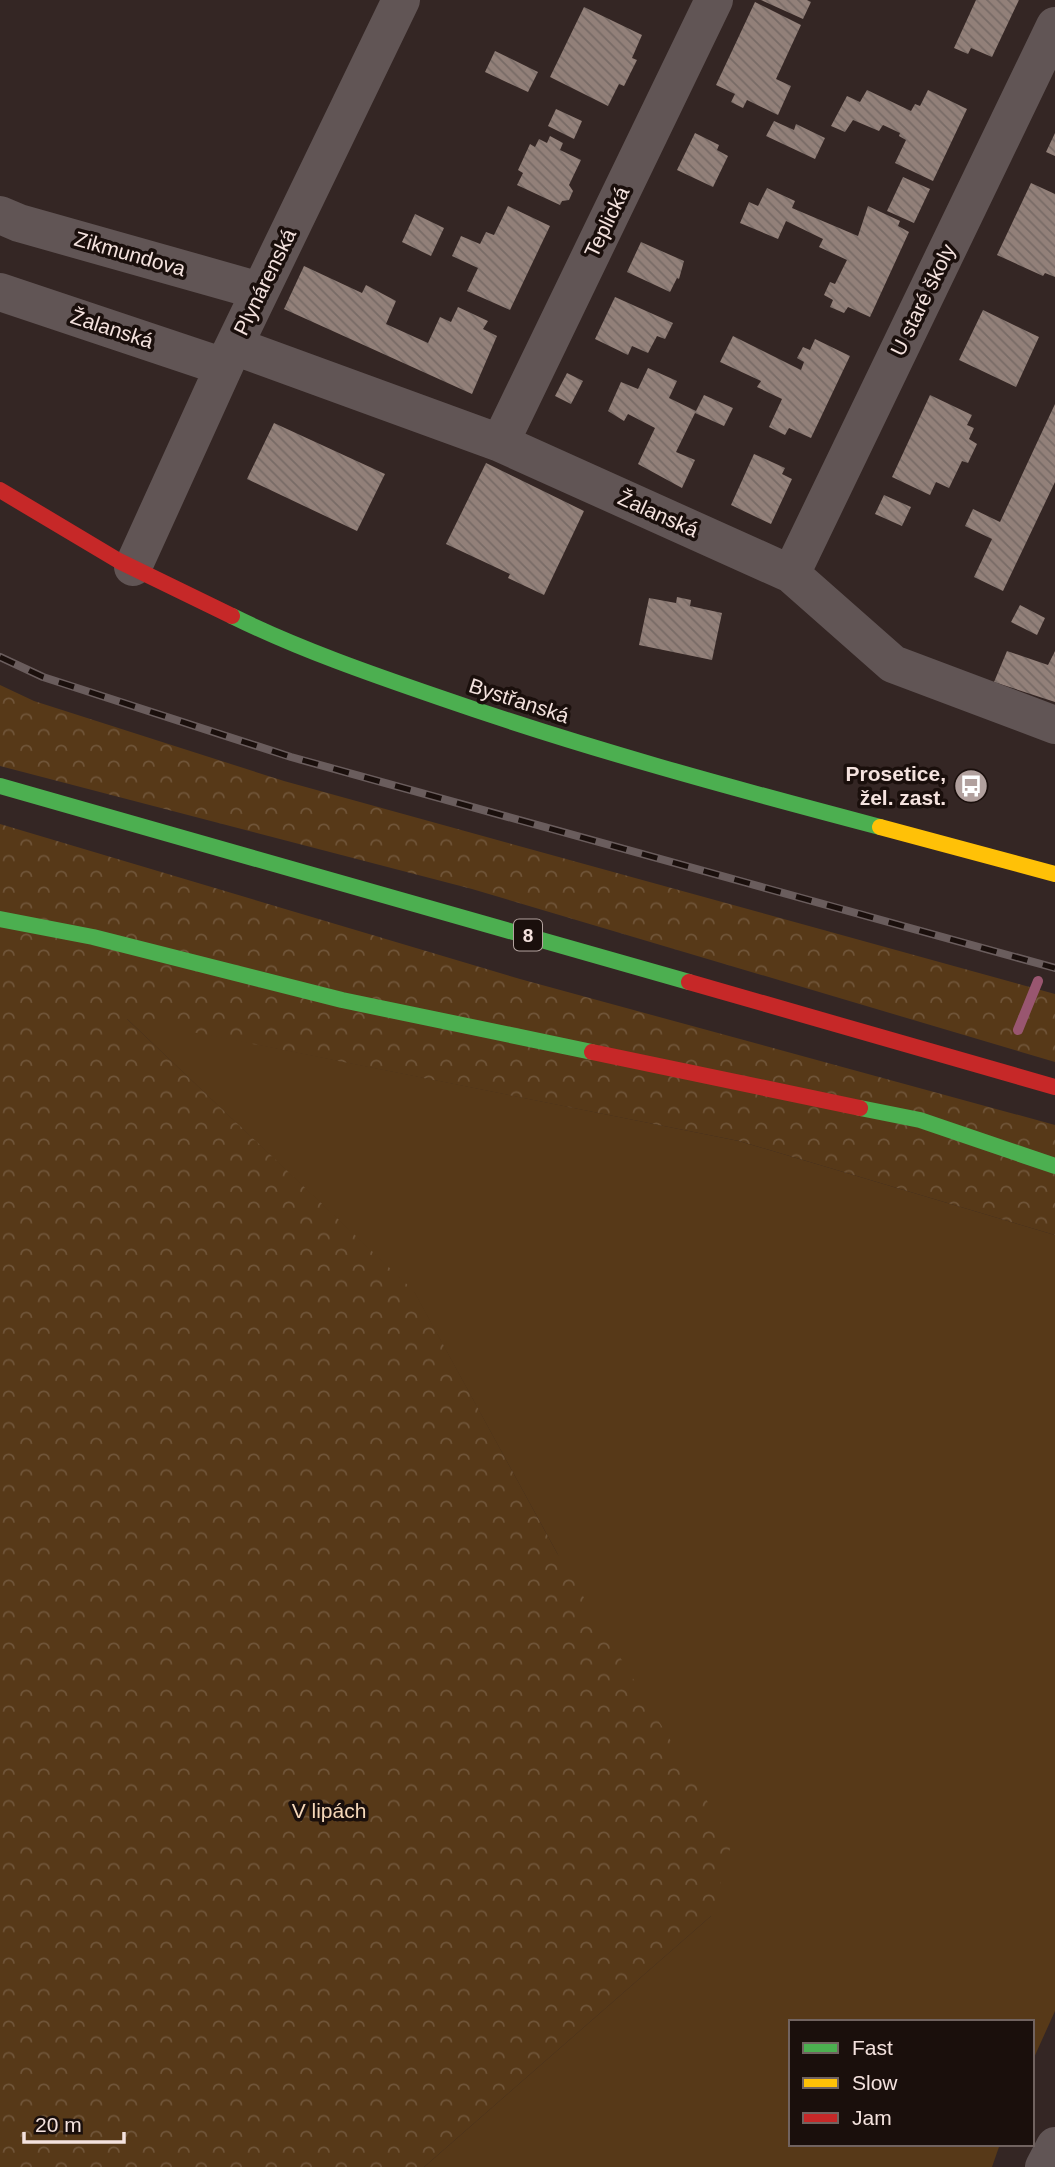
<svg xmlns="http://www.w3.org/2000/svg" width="1055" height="2167" font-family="Helvetica,sans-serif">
<defs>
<pattern id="forest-crowns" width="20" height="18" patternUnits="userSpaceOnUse" patternTransform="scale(1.75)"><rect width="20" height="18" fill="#573918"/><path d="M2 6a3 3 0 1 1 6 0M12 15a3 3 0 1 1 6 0" fill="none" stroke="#705539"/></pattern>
<pattern id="building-back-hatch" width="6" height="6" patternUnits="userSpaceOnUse" patternTransform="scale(1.75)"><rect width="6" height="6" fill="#928079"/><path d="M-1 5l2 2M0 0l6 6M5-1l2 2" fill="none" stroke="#786b66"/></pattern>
</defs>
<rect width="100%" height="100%" fill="#342624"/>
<path fill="#573918" d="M126,1018l613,123 316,94v776l-23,51v-40h-241v122h209l-8,23h-568l287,-251 -154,-363 -143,-261z"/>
<path fill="url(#forest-crowns)" d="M0,685l34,16 250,80 771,213v68l-583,-173 -472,-123z
M0,824l520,155 535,146v110l-316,-94 -612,-122 287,272 143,262 175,289 -21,74 -287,251h-424z"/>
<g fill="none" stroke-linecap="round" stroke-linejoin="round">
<path stroke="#995670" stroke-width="10" d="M1018,1030l20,-49"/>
</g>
<path fill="url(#building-back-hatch)" d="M761,0h46l4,2 -8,17z
M976,0h43l-27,57 -21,-9 -3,6 -14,-6z
M755,2l46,23 -25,54 15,7 -13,29 -31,-15 -4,8 -12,-6 4,-8 -19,-9z
M584,7l58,28 -10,23 5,2 -13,26 -5,-2 -11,22 -58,-29z
M495,51l43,21 -10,20 -43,-20z
M867,90l44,21 4,-7 5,2 8,-16 39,19 -34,72 -38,-18 11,-23 -7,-4 1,-3 -17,-8 -4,6 -26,-11 -8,12 -14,-6 16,-30 13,6z
M556,109l26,12 -8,18 -26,-13z
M774,121l20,9 2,-6 29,14 -10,21 -49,-23z
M695,133l24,12 -2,5 11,6 -15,31 -36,-17z
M1055,133v23l-9,-4z
M550,136l13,7 -3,7 21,10 -12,25 4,6 -4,9 -7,1 -2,4 -43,-20 6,-12 -5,-3 12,-26 5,3 4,-8 8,4z
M903,177l27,12 -16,34 -27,-12z
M1031,183l24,11v83l-10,-4 -2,3 -46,-21z
M767,188l28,13 -3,7 66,28 10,-30 32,15 -2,5 11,6 -39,85 -22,-10 -4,6 -14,-6 3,-7 -9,-5 6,-13 5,2 12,-24 -28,-13 4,-8 -37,-18 -8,18 -38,-16 9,-21 9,4z
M508,206l42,20 -40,84 -43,-19 11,-23 -26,-12 9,-20 19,8 6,-12 8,3z
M415,214l29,14 -13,28 -29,-14z
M641,242l43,19 -5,18 -2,-1 -7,14 -43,-20z
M304,266l58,27 4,-8 30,16 -10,23 42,19 12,-26 11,5 7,-15 30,14 -5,8 14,7 -25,58 -188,-85z
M615,297l58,26 -8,16 -8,-3 -9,17 -16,-7 -4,9 -33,-16z
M983,310l56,27 -23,50 -57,-27z
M733,336l68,34 3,-8 -7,-4 6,-11 7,3 5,-11 35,17 -39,82 -22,-10 -4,7 -16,-8 13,-28 -25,-12 4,-6 -41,-19z
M648,368l29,13 -8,17 27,13 8,-16 29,13 -9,18 -29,-13 -19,39 19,8 -13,28 -44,-24 17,-36 -27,-14 -4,7 -16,-10 13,-29 17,7z
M567,373l16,8 -12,23 -16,-8z
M930,395l42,20 -5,10 7,3 -5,11 8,5 -9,19 -6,-2 -13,27 -13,-6 -6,13 -38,-18z
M1055,404v78l-52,109 -29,-14 18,-38 -27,-13 8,-17 27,13z
M274,423l111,51 -28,57 -110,-52z
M754,454l31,14 -3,6 10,5 -21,45 -40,-19z
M486,463l98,48 -40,84 -36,-17 2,-4 -64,-30z
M884,495l27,12 -9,19 -27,-12z
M677,597l14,3 -1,6 32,7 -10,47 -73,-15 10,-47 27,5z
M1020,605l25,13 -8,17 -26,-13z
M1007,651l41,14 7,-14v51l-61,-20z"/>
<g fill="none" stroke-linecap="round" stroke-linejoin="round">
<path stroke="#615555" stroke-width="38" d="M0,215l19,8 241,68
M0,292l224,75
M234,346l266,97 291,131 102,90 162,61
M500,443l214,-443
M133,567l95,-209 173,-358
M791,574l264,-548
M1044,2167l11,-21"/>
<path stroke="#4caf50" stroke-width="16" d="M232,616c67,33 139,58 209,82 144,50 291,90 439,129
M0,786l689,196
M0,919l93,18 249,63 250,52
M860,1108l60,12 135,46"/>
<path stroke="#ffc107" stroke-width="16" d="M880,827l175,47"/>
<path stroke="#c62828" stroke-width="16" d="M0,490l119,71 113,55
M689,982l366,105
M592,1052l268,56"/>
<g stroke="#6a5d5d" stroke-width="8">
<path id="rail" d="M0,657l43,20 248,80 764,211"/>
</g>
<use href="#rail" stroke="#1a0f0c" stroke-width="5" stroke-dasharray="16" stroke-linecap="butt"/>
</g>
<defs>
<g id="bus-disc" transform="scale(1.75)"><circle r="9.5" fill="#b1a09d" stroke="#1a0f0c"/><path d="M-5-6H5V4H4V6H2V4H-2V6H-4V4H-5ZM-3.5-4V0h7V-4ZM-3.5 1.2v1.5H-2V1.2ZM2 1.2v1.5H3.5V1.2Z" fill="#fff"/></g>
</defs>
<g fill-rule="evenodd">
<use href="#bus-disc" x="971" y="786"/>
</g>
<g text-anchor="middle" stroke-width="7" stroke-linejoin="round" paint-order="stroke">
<rect fill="#1a0f0c" stroke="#b3a39f" stroke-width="2" x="514" y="919.5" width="28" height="31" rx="5"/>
<g font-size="19" font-weight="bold" fill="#f4e2de">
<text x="528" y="942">8</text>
</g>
<g font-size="21" fill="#f4e2de" stroke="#1a0f0c">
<text transform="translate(607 222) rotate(-64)" y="7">Teplická</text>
<text transform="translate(130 254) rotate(16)" y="7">Zikmundova</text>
<text transform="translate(265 282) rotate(-64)" y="7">Plynárenská</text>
<text transform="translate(923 300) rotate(-64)" y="7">U staré školy</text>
<text transform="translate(112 329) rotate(18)" y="7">Žalanská</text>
<text transform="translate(658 514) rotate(24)" y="7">Žalanská</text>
<text transform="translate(519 701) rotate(18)" y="7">Bystřanská</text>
</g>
<g font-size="21" font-weight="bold" fill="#f4e2de" stroke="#1a0f0c" text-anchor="end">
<text x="946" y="781">Prosetice,<tspan x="946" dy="24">žel. zast.</tspan></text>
</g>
<g font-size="21" fill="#f5d7b9" stroke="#1a0f0c">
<text x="329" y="1818">V lipách</text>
</g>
</g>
<rect x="789" y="2020" width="245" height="126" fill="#1a0f0c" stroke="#716360" stroke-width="2"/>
<rect x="803" y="2043" width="35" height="10" fill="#4caf50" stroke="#716360" stroke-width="2"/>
<text x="852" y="2055" font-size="21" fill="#f4e2de">Fast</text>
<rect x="803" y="2078" width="35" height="10" fill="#ffc107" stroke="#716360" stroke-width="2"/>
<text x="852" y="2090" font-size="21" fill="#f4e2de">Slow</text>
<rect x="803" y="2113" width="35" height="10" fill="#c62828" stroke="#716360" stroke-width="2"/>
<text x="852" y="2125" font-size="21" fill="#f4e2de">Jam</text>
<path d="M24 2132v10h100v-10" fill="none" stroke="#f4e2de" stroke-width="3.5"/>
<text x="35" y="2132" font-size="21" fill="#f4e2de" stroke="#1a0f0c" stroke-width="5" paint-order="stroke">20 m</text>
</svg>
